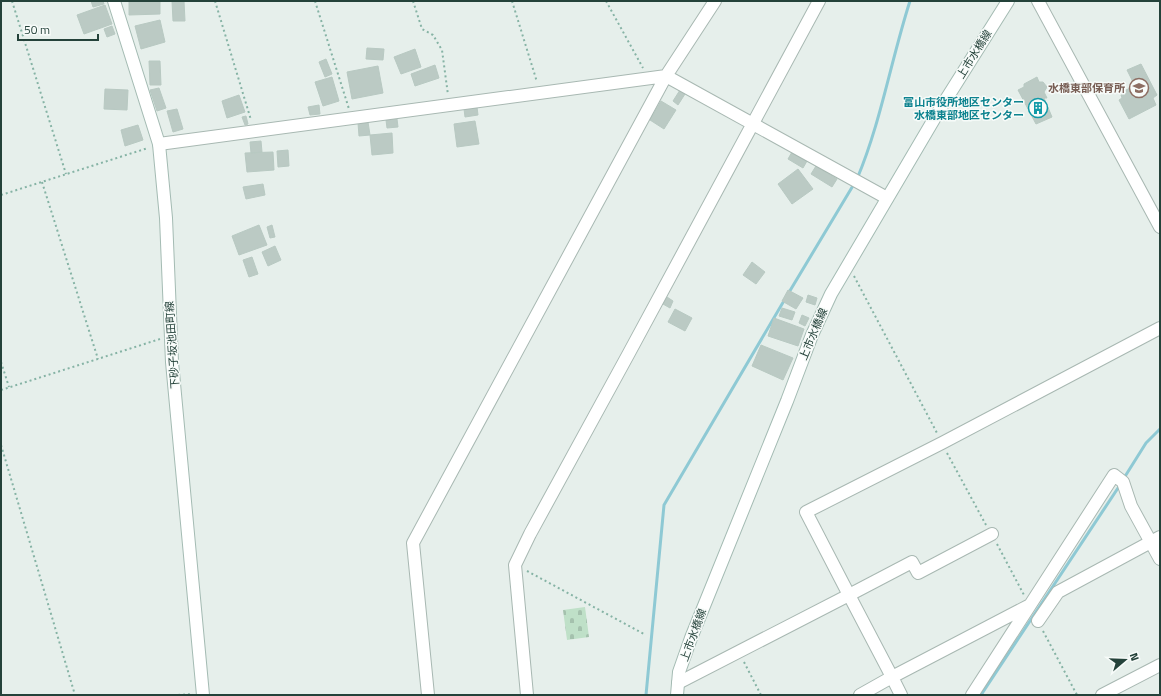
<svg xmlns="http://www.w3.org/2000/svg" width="1161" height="696" font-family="'Titillium Web','Noto Sans JP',sans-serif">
<defs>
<pattern id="cemetery-stones" width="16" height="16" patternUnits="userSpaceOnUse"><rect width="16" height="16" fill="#bfe0c8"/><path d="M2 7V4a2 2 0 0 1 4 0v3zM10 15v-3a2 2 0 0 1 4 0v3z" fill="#a4c1ad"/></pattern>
</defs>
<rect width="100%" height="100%" fill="#e6efeb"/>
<path fill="url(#cemetery-stones)" d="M585,607l4,30 -22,3 -4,-30z"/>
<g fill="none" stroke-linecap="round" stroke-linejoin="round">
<path stroke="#8ec9d4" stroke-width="3" d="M857,179c24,-57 34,-119 53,-178
M788,294l66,-110
M1124,478l22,-35 14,-14
M646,695l18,-190 121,-206
M981,695l139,-210"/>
</g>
<path fill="#bbcac4" stroke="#b8c9c2" d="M91,1h12l1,3 -11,3z
M129,1h31v13l-31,1z
M172,1h12l1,20h-12z
M105,5l7,19 -28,10 -7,-19z
M160,20l5,22 -24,7 -6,-23z
M112,26l3,8 -8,3 -3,-8z
M367,48l17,1 -1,11 -17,-1z
M415,49l6,18 -20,7 -7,-17z
M326,59l6,15 -7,3 -6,-15z
M149,61h11l1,24h-11z
M1141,64l16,31 -4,3 3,7 -27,14 -10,-19 3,-2 -1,-3 6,-2 -1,-3 9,-4 -8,-16z
M435,65l4,13 -24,8 -4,-12z
M378,66l5,27 -31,6 -5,-27z
M332,77l7,24 -16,5 -8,-24z
M1037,77l2,5h4l4,5 -3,5 3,6h-3l8,19 -16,7 -18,-34 6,-3v-3z
M159,88l7,20 -9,3 -7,-21z
M105,89l23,1 -1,20 -23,-1z
M680,90l5,4 -7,11 -5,-4z
M239,95l6,17 -18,6 -5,-17z
M661,101l15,9 -12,19 -14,-9z
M319,105l1,9 -10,1 -2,-8z
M477,107l1,8 -13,2 -1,-8z
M177,109l6,20 -10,3 -6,-21z
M246,116l2,8 -3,1 -3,-8z
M397,119l1,8 -11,1 -1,-8z
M475,121l4,23 -22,3 -3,-23z
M368,122l2,13 -11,1 -1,-13z
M138,125l5,15 -18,6 -4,-16z
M392,133l1,20 -21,2 -2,-20z
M261,141l1,11 -11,1 -1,-11z
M288,150l1,16 -11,1 -1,-16z
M273,152l1,18 -27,2 -2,-19z
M792,152l15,9 -4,7 -15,-9z
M816,166l21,13 -5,8 -21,-13z
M798,169l15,20 -21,15 -14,-20z
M263,184l2,11 -19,4 -3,-12z
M259,225l8,20 -28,10 -7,-19z
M272,225l3,12 -5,1 -3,-11z
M275,246l6,14 -13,6 -6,-14z
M252,257l6,17 -9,3 -6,-17z
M752,262l13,10 -9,12 -13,-9z
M788,290l15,8 -7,11 -14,-8z
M808,295l9,3 -2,7 -9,-3z
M667,297l6,4 -3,7 -7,-4z
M782,308l13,4 -3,8 -13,-4z
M675,309l17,9 -7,13 -17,-9z
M802,315l7,3 -4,8 -6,-3z
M774,318l30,11 -6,17 -30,-10z
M761,345l32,13 -10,22 -31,-14z"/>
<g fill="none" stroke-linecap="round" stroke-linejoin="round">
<g stroke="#a8b8b2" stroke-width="14">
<path id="minor" d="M159,144l507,-68 221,122
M992,534l-74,39 -6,-11 -63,33 43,82 138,-72
M1038,621l20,-29 102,-55
M678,683l171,-88 -43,-83 136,-69 218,-115
M428,695l-15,-152 253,-467 49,-75
M527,695l-12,-130 15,-31 99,-181 190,-352
M860,695l32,-18 9,18
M972,695l142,-220 9,7 8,24 29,53
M1102,695l58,-30"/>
</g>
<g stroke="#a8b8b2" stroke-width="14">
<path id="tertiary" d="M1038,1l122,226"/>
</g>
<g stroke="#a4bbb3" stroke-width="14">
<path id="secondary" d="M114,1l45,143 7,74 6,144 31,333
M677,695l2,-23 12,-34 96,-237 25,-66 19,-41 109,-185 68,-108"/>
</g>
<path stroke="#86b3a5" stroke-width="2" stroke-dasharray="2 3" stroke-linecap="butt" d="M12,1l54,173
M215,1l36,119
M315,1l34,108
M413,1l9,28 11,6 9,15 6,45
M512,1l25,81
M606,1l37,67
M42,182l56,177
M1,195l147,-47
M854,276l83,157
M1,362l8,25
M1,390l159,-51
M1,445l74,250
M947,453l39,72
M997,544l27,51
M527,571l117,63
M1043,631l34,64
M744,662l17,33
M178,695l15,-1"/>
<use href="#minor" stroke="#fff" stroke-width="12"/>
<use href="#tertiary" stroke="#fff" stroke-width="12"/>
<use href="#secondary" stroke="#fff" stroke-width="12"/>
</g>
<defs>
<g id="school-ring" transform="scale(1)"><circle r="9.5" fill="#f7fbf9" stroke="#8d6e63" stroke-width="1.5"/><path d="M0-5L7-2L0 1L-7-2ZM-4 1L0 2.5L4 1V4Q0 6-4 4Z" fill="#8d6e63"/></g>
<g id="building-ring" transform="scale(1)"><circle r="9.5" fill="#f7fbf9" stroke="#0f9aa8" stroke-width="1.5"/><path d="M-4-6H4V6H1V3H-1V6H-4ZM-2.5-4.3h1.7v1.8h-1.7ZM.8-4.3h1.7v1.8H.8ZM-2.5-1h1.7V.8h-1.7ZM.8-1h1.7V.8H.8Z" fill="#0f9aa8"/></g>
</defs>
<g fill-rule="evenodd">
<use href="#school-ring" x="1139" y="88"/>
<use href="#building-ring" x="1038" y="108"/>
</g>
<g text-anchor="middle" stroke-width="3" stroke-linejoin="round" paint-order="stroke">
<g font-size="11" fill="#24423a" stroke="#f7fbf9">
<text transform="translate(974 54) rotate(-58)" y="4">上市水橋線</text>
<text transform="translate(813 334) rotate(-67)" y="4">上市水橋線</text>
<text transform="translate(172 345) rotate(-94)" y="4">下砂子坂池田町線</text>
<text transform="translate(693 635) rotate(-70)" y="4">上市水橋線</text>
</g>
<g font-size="11" font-weight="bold" fill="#785e54" stroke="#f7fbf9" text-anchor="end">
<text x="1125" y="92">水橋東部保育所</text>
</g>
<g font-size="11" font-weight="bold" fill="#0d838f" stroke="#f7fbf9" text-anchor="end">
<text x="1024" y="106">富山市役所地区センター<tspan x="1024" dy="13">水橋東部地区センター</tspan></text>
</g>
</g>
<rect width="1161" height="696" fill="none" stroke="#24423a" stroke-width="4"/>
<g transform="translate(1125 660) rotate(71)" stroke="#f7fbf9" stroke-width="3" paint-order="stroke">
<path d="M0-3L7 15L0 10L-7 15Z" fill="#24423a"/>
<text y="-6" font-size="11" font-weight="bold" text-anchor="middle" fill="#24423a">N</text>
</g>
<path d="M18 34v6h80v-6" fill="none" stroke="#24423a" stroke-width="2"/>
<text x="24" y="34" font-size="12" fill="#24423a" stroke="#f7fbf9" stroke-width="3" paint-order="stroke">50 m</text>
</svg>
